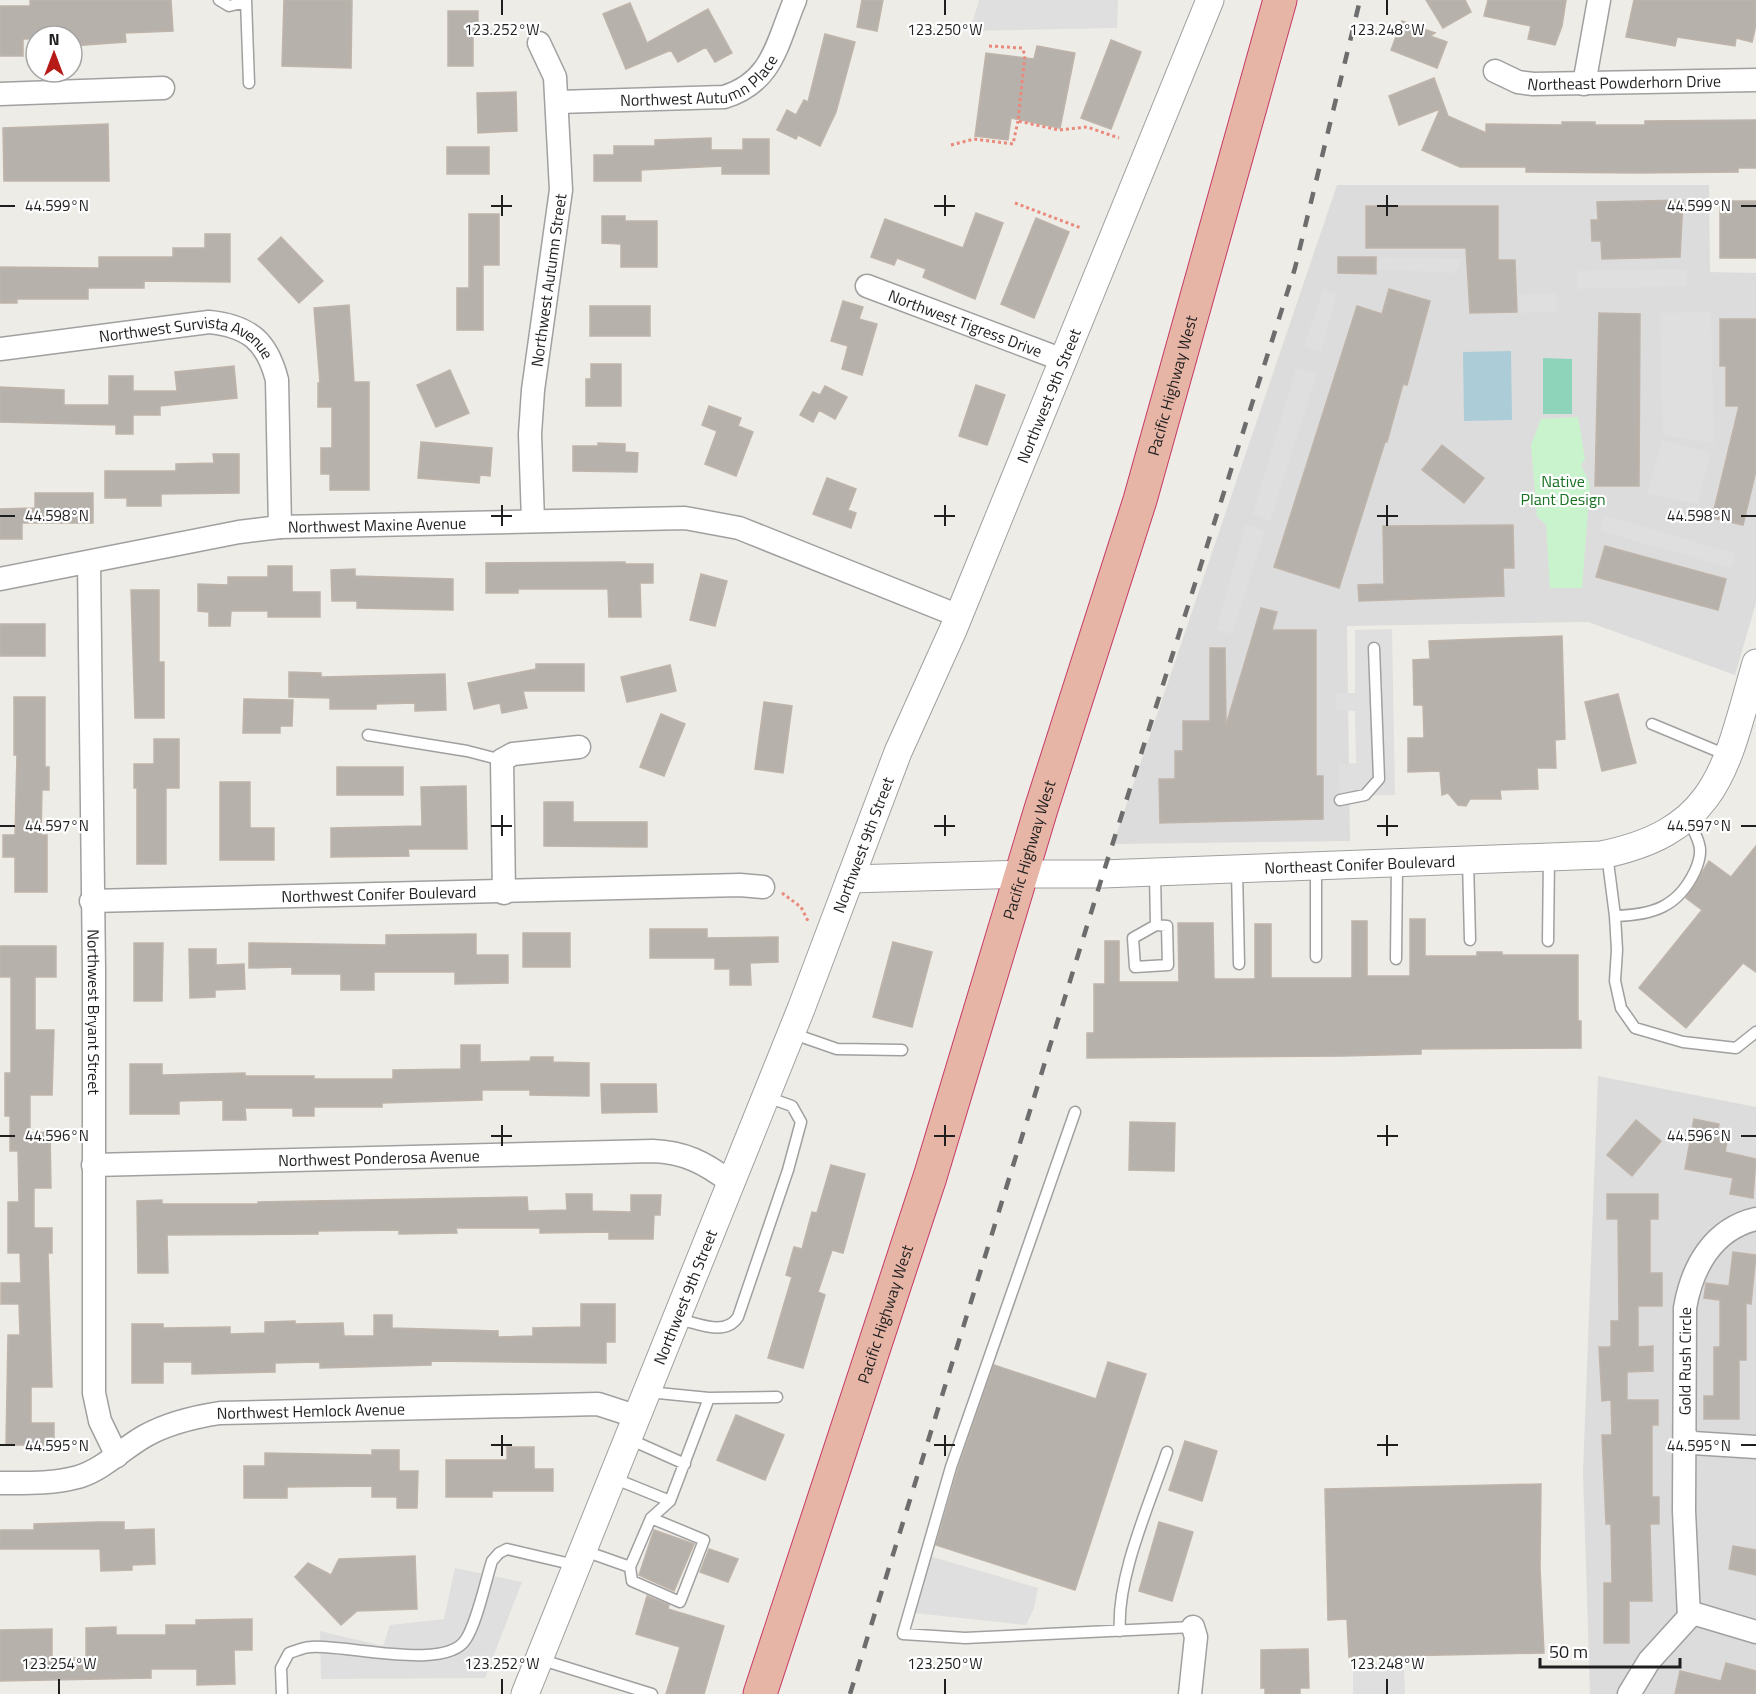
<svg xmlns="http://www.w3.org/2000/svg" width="1756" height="1694" font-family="'Titillium Web',sans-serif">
<rect width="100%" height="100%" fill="#eeece6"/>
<path fill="#dddcdc" d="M1337,185h372l1,87 46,1v330l-21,72 -147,-53 -241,4 3,215 -237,3z
M1598,1076l158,31v587h-166l-7,-222z"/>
<path fill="#c9f3cd" d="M1578,417l7,42 -4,6 9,20 -8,103h-32l-4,-63 -9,-9 -6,-71 10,-26z"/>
<path fill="#8ed4ba" d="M1543,358l29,1v55h-29z"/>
<path fill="#dfdfdf" d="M979,0h139l-1,28 -147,3z
M1380,257l82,2 -7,14 -79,-4z
M1687,269v17l-110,3v-18z
M1323,290l14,4 -16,57 -17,-5z
M1556,294l1,18 -38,1v-18z
M1711,312l3,131 -51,-8 -3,-122z
M1296,368l21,6 -47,147 -17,-7z
M1662,440l49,13 -14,51 -50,-10z
M1604,515l132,39 -5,14 -131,-37z
M1246,524l19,7 -33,103 -16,-4z
M1392,629l3,166 -55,1 -2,-32 18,-1 -1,-52 -19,-1v-17h19v-63z
M926,1555l112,33 -4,20 -8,17 -111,-12z
M455,1568l67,14 -37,96 -164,1 -1,-48 63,15 7,-21 54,-6z
M1404,1664l1,30h-52v-29z"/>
<path fill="#acccd7" d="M1511,351l1,69 -48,1 -1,-69z"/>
<path fill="#b7b1ac" stroke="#beb4aa" stroke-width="1.5" d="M30,0h141l2,31 -48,2 1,9 -54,4v-10h-36v3h-13v17h-23v-50h30z
M284,0h68l-1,68 -69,-2z
M862,0h21l-6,31 -20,-4z
M1426,0h39l6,12 -28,16z
M1488,0h78l-4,26 -7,19 -27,-6 3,-13 -47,-10z
M1634,0h122v25l-4,17 -16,-4 -1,8 -58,-9 -2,9 -49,-9z
M630,3l17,40 61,-34 24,44 -17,9 -9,-15 -28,15 -7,-12 -45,19 -23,-55z
M448,11h30v25h-5v30h-25z
M1402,21l33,12 -5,3 17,6 -10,26 -46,-18z
M825,34l30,8 -19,70 -16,34 -22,-11 -2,4 -19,-9 10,-20 9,5 8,-15 4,2z
M1111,40l30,12 -30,77 -30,-11z
M1037,46l38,7 -15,75 -49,-10 -3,22 -33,-4 11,-83 48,6z
M1434,78l14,38 38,17v-9l76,1v-3h33v3h50v-4l111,-1v48h-18v4l-100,1 -112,-1v-5h-66l-38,-17 18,-41 -41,16 -10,-29z
M516,92l1,39 -39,2 -1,-40z
M108,124l1,57h-105l-1,-53z
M711,138v12h32v-11h26v35h-47v-8l-81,4v11h-47v-26h20v-9h41v-6z
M447,147h42v27h-42z
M1683,200l-3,57 -78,2 -1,-18h-9l-1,-21h7l-1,-18z
M1720,201h36v57h-36z
M1366,206h132v54h17l2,52 -47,1 -4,-65h-100z
M976,213l27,10 -28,76 -52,-22 3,-8 -29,-11 -3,7 -23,-8 14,-38 78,29z
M469,214h30v51h-16v65h-26v-42h12z
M602,216h23v5h32v46h-36v-23l-19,-1z
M1036,218l33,14 -35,86 -33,-14z
M205,234h25v48l-86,-1v7h-56v11h-71v4h-17v-36l99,1v-11h74v-9h32z
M281,237l42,44 -24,22 -41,-44z
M1338,257h38v17l-38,-1z
M1389,289l41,12 -23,84 -4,-1 -16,58h-2l-46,146 -65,-21 83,-261 25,8z
M843,301l20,6 -4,12 18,5 -15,51 -20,-6 6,-23 -17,-5z
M349,305l5,77h15v108h-39v-16h-9v-26h11v-41h-14v-24h2l-6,-75z
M590,306h60v30h-60z
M1599,313l41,1 -1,172h-44z
M1720,319h36v152l-13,54 -31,-7 27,-112h-13v-40h-6z
M591,364h30v42h-35v-27h5z
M234,366l3,32 -77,8v9h-27v19h-17v-9l-116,-3v-35l64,3v15h45v-29h24v15h44l-2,-19z
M450,370l19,43 -33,14 -19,-42z
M976,385l29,10 -18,50 -28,-9z
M825,386l22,11 -12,22 -16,-9 -6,12 -13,-7 13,-23 7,3z
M709,406l32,12 -3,8 15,6 -17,44 -31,-12 12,-33 -15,-6z
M421,442l71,6 -2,28 -10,-1 -1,8 -61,-5z
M598,443l27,1v8l13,1 -1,19 -64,-1v-25h25z
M1442,445l42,33 -20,25 -42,-33z
M213,454h26v39l-78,1v12h-34v-8h-22v-27h71v-7l38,-1z
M827,478l29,11 -8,21 8,3 -5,15 -38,-14z
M35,493h58v30h-71v16h-22v-30l35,-1z
M1513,525l1,43h-11l1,28 -145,5 -1,-16 26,-1 -1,-58z
M1605,546l121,33 -8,31 -122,-33z
M625,562v2h28v19h-13l1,34h-32l-1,-28h-90v4h-32v-30z
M268,566h24v26h28v25h-52v-6h-37l-1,15h-21v-14l-11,-1v-27l30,1v-8h40z
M355,569v7l98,3v31l-96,-2v-7h-25l-1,-31z
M701,574l26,7 -12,45 -25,-6z
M131,590h28v72h5v56h-29z
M1261,608l16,4 -5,18h44v146h7v43l-163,4 -1,-44h16v-28h8v-30h27v-73h15l1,77z
M0,624h45v32h-45z
M1562,636l3,103 -10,1 1,28h-19l1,21 -38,1 1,9h-31l-4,7 -8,-1 -10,-12 -6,2 -2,-24 -32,1v-34h16l-1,-33h-9l-1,-45 17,-1 -1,-18z
M536,664h48v27h-61l4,17 -25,5 -2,-10 -26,6 -6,-26 68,-14z
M670,665l6,26 -49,11 -6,-25z
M289,672l32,1v4l124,-3 1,36 -31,1v-8l-39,1v5h-46v-11l-41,-1z
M1618,694l18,69 -34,8 -17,-69z
M14,697h31v70h4v23h-7l-1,45h6v57h-32v-35h-12v-22h12l2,-80h-3z
M244,699l49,1 -1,26h-12v7h-37z
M764,702l28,4 -9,67 -28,-4z
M661,714l24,10 -21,52 -24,-9z
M154,739h25v49h-13v76h-29v-76h-3v-24h20z
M337,767h66v28h-66z
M220,782h30v46h24v32h-54z
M466,786l1,63h-59l1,7 -78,1v-29l91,-2 -1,-39z
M544,802h29v20h74v25l-103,-1z
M1756,846v126l-13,-9 -57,65 -47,-40 63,-78 -16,-12 23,-37 22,16z
M1410,919h15v37h52v-4h25v3h76v66h3v27l-160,1v5l-78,2 -256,2v-25h7v-49h11v-43h14v41h60l-1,-59h35l1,56h41v-55h16v54h81v-57h15v55h43z
M650,929h57v9l71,-1v25l-28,1 1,22h-21v-16h-15v-11h-65z
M523,933h47v34h-47z
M476,934v21h32v28l-53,1v-12h-81v18h-33v-16h-49v-7l-43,1v-25l137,2v-10z
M893,942l39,10 -20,75 -39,-10z
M134,943h29l-1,58h-28z
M0,946h56v31h-21v53h19l-2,65h-22v38l20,-1 1,56h-17v40h18v25h-4l4,134h-21v36h23v22h-48l2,-110h12l-1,-31h-18v-21h20l-1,-30h-12v-51h11l-1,-51h-8v-35h-5v-43h6v-96h-11z
M189,949h27v16l28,-1 1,25 -30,1v7l-25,1z
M461,1045h19v17l50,-1 1,-4h22v5l36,1v33l-59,-1v-5h-48v10l-100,3v4h-68v9h-21v-8h-48l1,12h-23v-20l-44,1v13h-49v-50h32v11l83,-2v3h69v3h79v-9l68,-1z
M601,1084h55l1,28 -55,1z
M1694,1119l25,5 -2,11 11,1 -3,16 31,7 -3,39 -23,-4 3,-16 -48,-9z
M1636,1120l25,21 -29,35 -25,-21z
M1130,1122l45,1 -1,48 -45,-1z
M831,1165l34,9 -22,79 -11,-3 -14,42 7,3 -22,73 -35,-10 24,-81 -6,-2 8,-28 8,2 10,-37 5,1z
M566,1194h26v17l39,1v-17h30l-1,20h-6l-1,24h-44v-7l-69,1v-5h-84l1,5 -58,1v-4l-81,1v3l-151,1 1,38h-30l-1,-72 25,-1v4h96v-2l269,-5 1,14 39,-1z
M1607,1194h51v25h-8v54h12v33h-24v41l15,-1v25l-26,1v28h31v25h-6v72h7v27h-9l2,77h-23v42h-25v-60h8l-1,-59h-5l-4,-89h10l-1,-35 -9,1 -3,-54h12v-26h8l-1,-102h-11z
M1733,1252l23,3 -5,49 -5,-1v57h-7v59h-35v-23h10v-49h6v-47l-16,-2 2,-15 23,3z
M581,1304h34v38h-9v21l-175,-2v4l-111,3v-6l-45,1v9l-83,2v-12h-29v21h-31v-59h31v4l67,-1v7l35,-1v-11l30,-1v3l48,-1 1,13h30v-21h18v13l106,3v6l35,-1v-8l48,-1z
M1108,1362l38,12 -71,216 -139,-45 22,-76 36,-104 102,34z
M736,1415l48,20 -19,45 -48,-20z
M1185,1441l32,10 -15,50 -33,-11z
M507,1447h27v22h19v22h-61v6h-46v-37h61z
M372,1450h27v21h19l-1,37h-20v-11h-25v-11l-85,1v11h-43v-32h21v-13l107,2z
M1541,1484l-1,84 4,85 -195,4 -2,-38 -19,1 -3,-131z
M99,1522h25v8l30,-1 1,35 -23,1v5l-31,1 -1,-22h-100v-19h34v-6z
M1159,1522l34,10 -21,69 -33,-10z
M654,1530l40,14 -20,47 -35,-16z
M1733,1546l23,4v25l-27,-6z
M709,1549l29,10 -10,23 -28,-10z
M415,1556l2,53 -60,2 -16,14 -46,-48 13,-14 23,12 8,-16z
M647,1596l22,9 -1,4 56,17 -20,68h-38l14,-47 -44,-13z
M252,1619v31h-18l1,34 -38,1v-16h-46v9l-151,3v-51l52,-1v29h34v-30l30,-1v8h50v-10h30v-5z
M1308,1649l1,39h-9v6h-35v-6h-4v-38z
M1726,1663l30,8v23h-81l5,-23 41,10z"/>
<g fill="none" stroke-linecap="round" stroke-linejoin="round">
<g stroke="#a0a0a0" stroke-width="13">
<path id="service" d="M219,0l10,6 17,-4
M246,0l3,83
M1652,724l77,32
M368,735l99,16 35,9
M1340,800l25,-5 14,-16 -5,-131
M1607,854l8,62 2,34 -2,31 6,27 14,20 48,14 53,6 20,-16
M1468,860l2,80
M1237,870l2,94
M1155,873l1,52 11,1 1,39 -33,2 -2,-29 23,-13
M1615,916c38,-1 63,-9 80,-45 4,-9 7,-18 4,-27 -2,-9 -8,-18 -12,-26
M1548,941l1,-84
M1316,957v-89
M1396,959l1,-95
M791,1033l46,16 65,1
M1075,1112l-124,355 -48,167 62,4 228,-11
M678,1319c20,4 47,18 60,-2l50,-147 13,-48 -9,-16 -25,-9
M648,1392l61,6 68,-1
M629,1439l56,25
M613,1478l57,23
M582,1550l48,17 21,-49 19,-17 39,-103
M630,1567l2,14 48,21 24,-62 -53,-22
M1120,1631c-4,-53 30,-128 47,-179
M539,1659l113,35
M282,1694l-1,-26 8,-15c7,-2 15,-6 22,-6 34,-3 136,25 155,-8 11,-17 19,-56 26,-78l7,-8 8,-4 68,16"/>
</g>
<g stroke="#a0a0a0" stroke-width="25">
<g id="minor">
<path id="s1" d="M1495,71l23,11 15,2 223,-4"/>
<path d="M1584,84l15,-84"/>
<path d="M0,94l163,-6"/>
<path id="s2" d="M558,102l166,-5c49,-15 53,-54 71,-97"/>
<path id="s3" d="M867,286l196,74"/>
<path id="s4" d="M0,349l209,-27c40,4 58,19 68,58l3,147"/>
<path id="s5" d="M533,521l-3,-87 3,-44 28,-200 -6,-113 -16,-34"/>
<path id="s6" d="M89,562l5,409v422l6,28 17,35"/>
<path id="s7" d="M0,579l239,-47 41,-5 405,-9 54,10 220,88"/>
<path d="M504,893l-2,-133 11,-6 66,-7"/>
<path id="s8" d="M91,901l649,-16 23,2"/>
<path id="s9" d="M93,1165l560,-14c31,1 52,12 76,30"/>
<path d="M1685,1437l8,6 63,4"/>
<path id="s10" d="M0,1483c27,0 52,1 78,-6 26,-8 44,-28 67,-41 23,-13 49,-19 75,-23l378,-9 37,12"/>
<path d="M1689,1612l67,20"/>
<path d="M1190,1694l6,-57 -3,-10"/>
<path id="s11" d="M1629,1694l20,-33 40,-44 -5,-106 1,-203c7,-41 28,-79 71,-89"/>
</g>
</g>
<g stroke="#a0a0a0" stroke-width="29">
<g id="tertiary">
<path id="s12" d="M850,879l173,-5h80l498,-19c119,-24 125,-89 155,-192"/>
<path id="s13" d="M525,1694l276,-685 97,-257 55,-122 257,-630"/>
</g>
</g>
<g stroke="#c63a67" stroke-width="35">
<g id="trunk">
<path id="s14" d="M760,1694l170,-517 111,-368 99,-309 140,-500"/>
</g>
</g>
<path stroke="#e98a7c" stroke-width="3" stroke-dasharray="3 3" stroke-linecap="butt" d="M989,46l33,2 3,7 -7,66 41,9 28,-3 32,11
M951,145l23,-6 39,5 5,-23
M1015,203l66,25
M782,893l19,14 8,16"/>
<use href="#service" stroke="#fff" stroke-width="10"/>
<use href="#minor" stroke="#fff" stroke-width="22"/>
<use href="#tertiary" stroke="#fff" stroke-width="27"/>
<use href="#trunk" stroke="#e6b5a6" stroke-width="33"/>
<path stroke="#6d6d6d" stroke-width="4.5" stroke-dasharray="12 12" stroke-linecap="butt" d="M850,1694l253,-820 192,-606 65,-268"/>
</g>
<path fill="none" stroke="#1f1f1f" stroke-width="2" d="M502,0v15M945,0v15M1387,0v15M502,195v21M945,195v21M1387,195v21M0,206h15M491,206h21M934,206h21M1377,206h21M1741,206h15M502,505v21M945,505v21M1387,505v21M0,516h15M491,516h21M934,516h21M1377,516h21M1741,516h15M502,815v21M945,815v21M1387,815v21M0,826h15M491,826h21M934,826h21M1377,826h21M1741,826h15M502,1125v21M945,1125v21M1387,1125v21M0,1136h15M491,1136h21M934,1136h21M1377,1136h21M1741,1136h15M502,1435v21M945,1435v21M1387,1435v21M0,1445h15M491,1445h21M934,1445h21M1377,1445h21M1741,1445h15M59,1679v15M502,1679v15M945,1679v15M1387,1679v15"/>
<g text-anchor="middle" stroke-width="4.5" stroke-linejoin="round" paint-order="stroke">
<g font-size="16" fill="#1f1f1f" stroke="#fff">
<text dy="6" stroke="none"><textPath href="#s2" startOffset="147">Northwest Autumn Place</textPath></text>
<text dy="6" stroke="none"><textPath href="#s1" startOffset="132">Northeast Powderhorn Drive</textPath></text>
<text dy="6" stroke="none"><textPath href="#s5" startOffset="242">Northwest Autumn Street</textPath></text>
<text dy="6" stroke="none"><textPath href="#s3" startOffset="105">Northwest Tigress Drive</textPath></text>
<text dy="6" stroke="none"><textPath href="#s4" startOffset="192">Northwest Survista Avenue</textPath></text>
<text dy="6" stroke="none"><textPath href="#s14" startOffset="1372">Pacific Highway West</textPath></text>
<text dy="6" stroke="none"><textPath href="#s13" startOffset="1400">Northwest 9th Street</textPath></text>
<text dy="6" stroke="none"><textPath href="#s7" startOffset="382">Northwest Maxine Avenue</textPath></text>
<text dy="6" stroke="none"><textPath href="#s13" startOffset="914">Northwest 9th Street</textPath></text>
<text dy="6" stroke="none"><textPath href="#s14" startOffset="886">Pacific Highway West</textPath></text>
<text dy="6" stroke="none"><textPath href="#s12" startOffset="510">Northeast Conifer Boulevard</textPath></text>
<text dy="6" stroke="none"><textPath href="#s8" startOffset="288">Northwest Conifer Boulevard</textPath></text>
<text dy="6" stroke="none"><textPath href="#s6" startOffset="450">Northwest Bryant Street</textPath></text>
<text dy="6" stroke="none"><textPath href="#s9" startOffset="286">Northwest Ponderosa Avenue</textPath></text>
<text dy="6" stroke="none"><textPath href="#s13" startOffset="428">Northwest 9th Street</textPath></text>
<text dy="6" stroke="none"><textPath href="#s14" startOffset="400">Pacific Highway West</textPath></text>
<text dy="6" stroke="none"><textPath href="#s11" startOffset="354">Gold Rush Circle</textPath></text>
<text dy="6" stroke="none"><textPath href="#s10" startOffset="327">Northwest Hemlock Avenue</textPath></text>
</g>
<g font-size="16" fill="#197122" stroke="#fff">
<text x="1563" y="487">Native<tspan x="1563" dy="18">Plant Design</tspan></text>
</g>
</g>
<g font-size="15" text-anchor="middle" fill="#1f1f1f" stroke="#fff" stroke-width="4.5" stroke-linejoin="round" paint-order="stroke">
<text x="502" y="35">123.252°W</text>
<text x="945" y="35">123.250°W</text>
<text x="1387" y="35">123.248°W</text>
<text x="57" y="211">44.599°N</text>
<text x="1699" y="211">44.599°N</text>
<text x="57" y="521">44.598°N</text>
<text x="1699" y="521">44.598°N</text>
<text x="57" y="831">44.597°N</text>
<text x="1699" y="831">44.597°N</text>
<text x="57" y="1141">44.596°N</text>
<text x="1699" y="1141">44.596°N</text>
<text x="57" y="1451">44.595°N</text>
<text x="1699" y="1451">44.595°N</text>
<text x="59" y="1669">123.254°W</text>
<text x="502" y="1669">123.252°W</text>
<text x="945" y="1669">123.250°W</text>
<text x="1387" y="1669">123.248°W</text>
</g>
<g transform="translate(54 54)"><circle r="28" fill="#ffffff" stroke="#a5a5a5" stroke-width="1.5"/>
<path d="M0-4.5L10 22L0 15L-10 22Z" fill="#b61b18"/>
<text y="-9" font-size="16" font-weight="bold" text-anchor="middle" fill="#1f1f1f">N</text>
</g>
<path d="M1540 1658v9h140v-9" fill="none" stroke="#1f1f1f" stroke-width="3"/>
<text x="1549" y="1658" font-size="18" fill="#1f1f1f" stroke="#ffffff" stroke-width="4.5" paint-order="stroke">50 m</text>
</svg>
